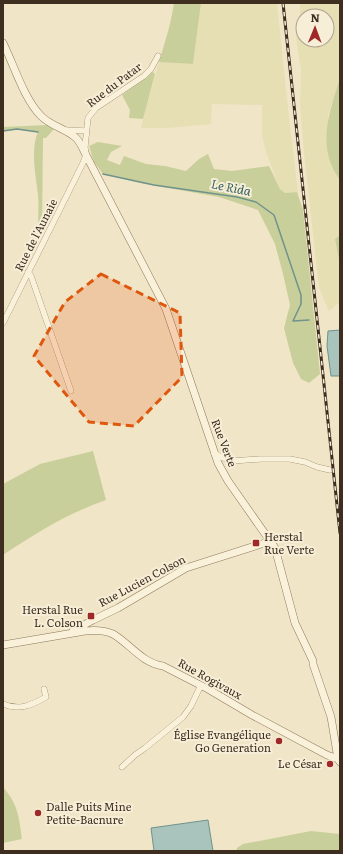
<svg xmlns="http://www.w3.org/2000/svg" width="343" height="854" font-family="Literata,serif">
<rect width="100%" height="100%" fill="#f0e5c7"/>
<path fill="#e6dfb4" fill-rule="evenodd" d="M201,3h76l12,115 9,74 -13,1 -5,-4 -13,-34 -5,-19v-31l-50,-1 -1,20 -44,4h-26l3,-13 15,-53 34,2z
M300,3h37l3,5v70l-12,37 7,58 5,7v55l-5,4 5,26v37l-11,9 -10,-23 -15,-136 -4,-47 1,-34 -5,-35 4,-15zM303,16h24v24h-24z"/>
<path fill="#c9cf9a" d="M174,3h27l-8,61 -34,-2c6,-20 12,-38 15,-59z
M152,71l3,3 -12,45 -14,-1 1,-8 -8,-15 15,-11z
M340,78v102c-24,-32 -11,-67 0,-102z
M48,125l6,4 -8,9h-3l-1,91 -4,1c0,-12 1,-24 0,-35 -2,-19 -8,-45 0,-63l-21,-3 -14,2v-4z
M98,142l24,4 -11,6 -4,8 13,5 4,-9 22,8 19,2 21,5 13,-12 9,-5 6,15 18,2 37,-5 11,23 5,4 12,-1 6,18 17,164 -11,9 -8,-4 -8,-16 -9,-35 6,-23 -7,-31 -8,-30 -17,-34 -39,-13 -79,-14 -37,-9 -9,-12 -5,-16z
M340,235v30l-5,-26z
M93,451l13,49c-40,14 -68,32 -103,55v-71l37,-20z
M3,787c15,17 16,30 19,52l-19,4z
M311,831l29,3v17h-104l1,-3 6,-4z"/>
<path fill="#a9c4bc" stroke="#6f938b" d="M340,330v46h-9l-4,-30 1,-15z
M208,820l5,31h-59l-3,-23z"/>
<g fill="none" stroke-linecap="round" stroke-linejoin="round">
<path stroke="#6f938b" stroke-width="1.5" d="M3,131l14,-2 21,3
M103,174l51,11 83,12 19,5 18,13 27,80v9l-8,17 16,-1"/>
<g stroke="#8d775b" stroke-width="6">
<path id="minor" d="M65,130l21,1
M28,272l3,4 40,115
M3,323l80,-160 3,-8 -1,-8 3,-29 8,-10 48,-32 7,-7 7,-13
M214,453l9,5 9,3 28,-2h30l15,3 12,5 13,3
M3,704c16,7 29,1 43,-7l-2,-8
M122,767l13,-12 10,-7 38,-31 8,-11 10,-21"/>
</g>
<g stroke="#8d775b" stroke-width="8">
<path id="tertiary" d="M3,43c11,22 21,56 38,73 10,10 23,12 34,21 5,4 8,12 11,18l80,154 52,154 10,18 47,67 20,75 18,38v3l18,53 7,42 2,3
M73,631l20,-11 25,-12 68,-40 85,-27
M3,645l82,-14c9,-1 19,-1 28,3 17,10 29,29 50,32l45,23 44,26 75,40 11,4"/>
</g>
<use href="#minor" stroke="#faf1db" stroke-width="5.5"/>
<use href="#tertiary" stroke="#faf1db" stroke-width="7"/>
<g stroke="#3d2e20" stroke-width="3">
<path id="rail" d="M283,3l57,530"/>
</g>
<use href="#rail" stroke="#f7eed7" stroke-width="1.5" stroke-dasharray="4.5" stroke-linecap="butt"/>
</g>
<path fill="#df570d" fill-opacity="0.2" stroke="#df570d" stroke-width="3" stroke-dasharray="8 5" stroke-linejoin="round" d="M101,274l79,39 2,64 -48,49 -45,-4 -55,-66 31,-54z"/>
<g fill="#9f2929" stroke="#f7eed7" stroke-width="1.5">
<rect x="252" y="539" width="8" height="8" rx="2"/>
<rect x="87" y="612" width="8" height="8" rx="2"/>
<circle cx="279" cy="741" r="4"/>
<circle cx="330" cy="764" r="4"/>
<circle cx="38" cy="813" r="4"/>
</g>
<g text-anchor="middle" stroke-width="4" stroke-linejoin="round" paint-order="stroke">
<g font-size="11" fill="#3d2e20" stroke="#f7eed7">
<text transform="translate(114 85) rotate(-37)" y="4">Rue du Patar</text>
<text transform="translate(36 235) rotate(-63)" y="4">Rue de l'Aunaie</text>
<text transform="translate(224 443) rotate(69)" y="4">Rue Verte</text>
<text transform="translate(142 581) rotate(-28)" y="4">Rue Lucien Colson</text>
<text transform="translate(210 679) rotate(29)" y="4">Rue Rogivaux</text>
</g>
<g font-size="11" fill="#3d2e20" stroke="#f7eed7" text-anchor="end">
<text x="264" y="541" text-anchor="start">Herstal<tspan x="264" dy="13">Rue Verte</tspan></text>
<text x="83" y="614">Herstal Rue<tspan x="83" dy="13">L. Colson</tspan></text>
<text x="271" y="739">Église Evangélique<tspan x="271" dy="13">Go Generation</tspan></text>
<text x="322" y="768">Le César</text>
<text x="46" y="811" text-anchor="start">Dalle Puits Mine<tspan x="46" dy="13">Petite-Bacnure</tspan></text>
</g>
<g font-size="12" font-style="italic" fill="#2e5d5b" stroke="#f7eed7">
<text transform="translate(231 188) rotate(11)" y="4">Le Rida</text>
</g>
</g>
<rect width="343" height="854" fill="none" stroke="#3d2e20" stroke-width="8"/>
<g transform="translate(315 28) rotate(1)"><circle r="19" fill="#f7eed7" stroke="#ada18e"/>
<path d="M0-3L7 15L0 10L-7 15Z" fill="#9f2929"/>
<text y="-6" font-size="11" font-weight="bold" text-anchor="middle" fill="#3d2e20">N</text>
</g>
</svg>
